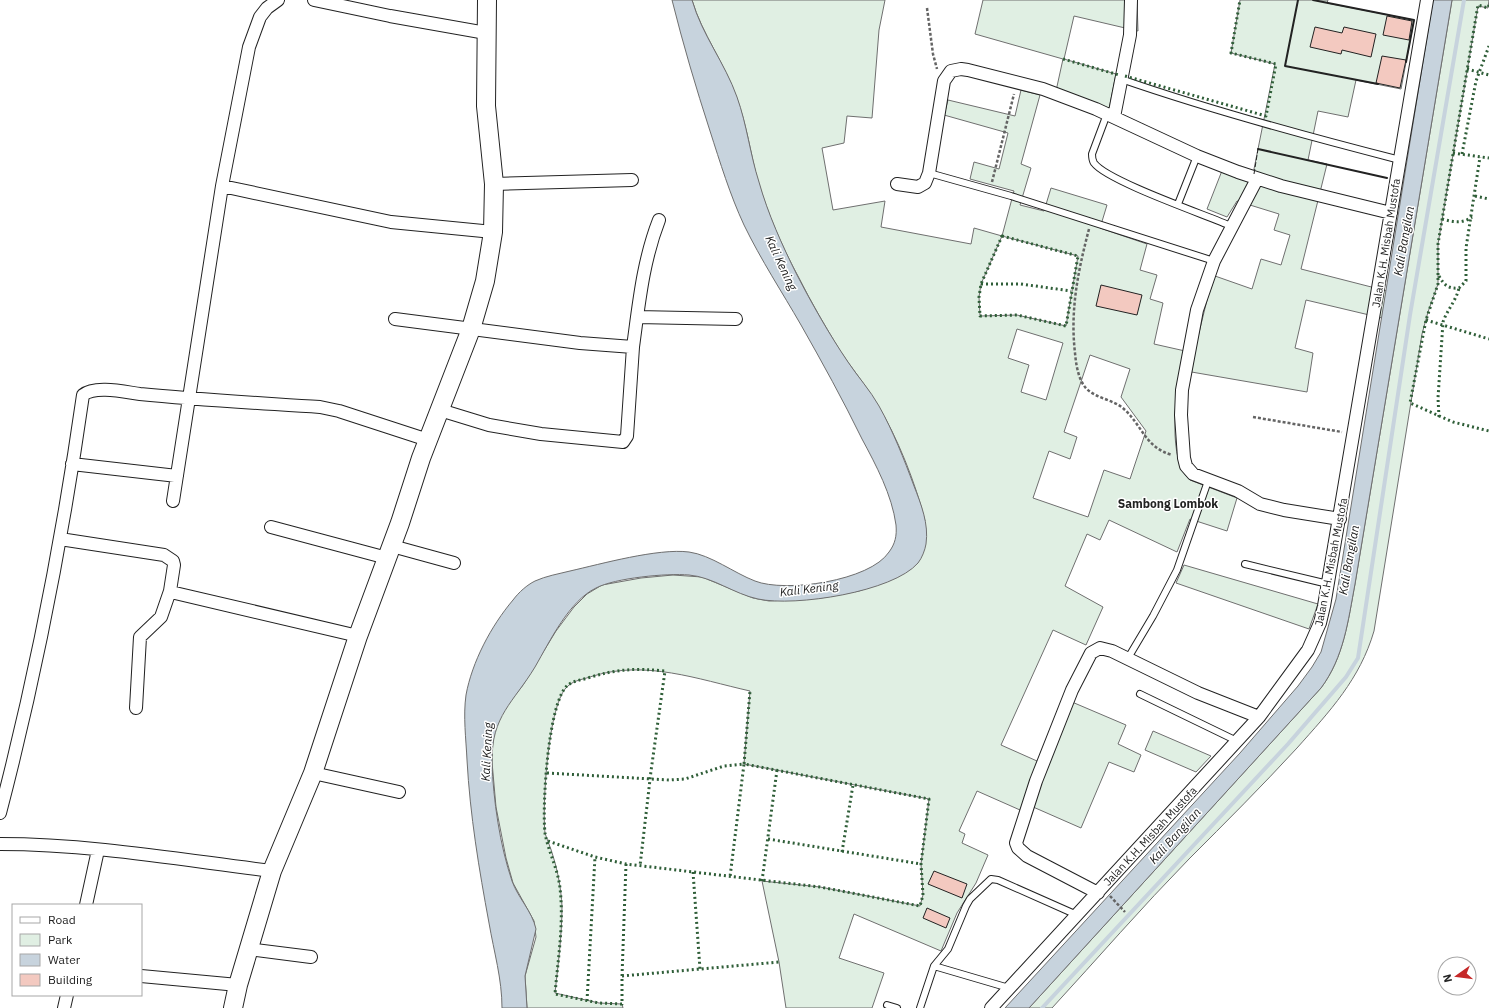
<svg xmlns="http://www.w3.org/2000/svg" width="1489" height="1008" font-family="'IBM Plex Sans',sans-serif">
<rect width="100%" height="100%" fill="#fff"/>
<path fill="#e0efe3" stroke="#6f6f6f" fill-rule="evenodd" d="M692,0h193l-6,30 -7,88 -25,-2 -3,27 -22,5 11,62 52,-9 -4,26 90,17 3,-16 28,8 12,-45 -44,-12 4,-17 25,7 9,-36 -64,-18 4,-15 67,16 6,-26 19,5 -19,69 10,4 -11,37 24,6 7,-23 56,17 -7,23 47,16 -7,26 17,5 -7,24 13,4 -9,41 40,9 14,-57 7,-20 37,13 9,-30 20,6 9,-30 -16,-5 5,-16 -42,-13 -10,16 -20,-8 18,-46 28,11 22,-110 -44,-11 9,-53h88l-1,3 87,17 -13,69 -45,-9 -8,37 -30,-6 -10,49 19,4 -26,105 86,22 -5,27 -76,-18 -11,48 18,5 -6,39 -127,-22c-4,27 -13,91 10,110l47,18 -10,33 -37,-12 -13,33 -68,-32 -9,20 -13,-6 -22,52 38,21 -17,38 -33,-15 -52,115 45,20 26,-63 54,23 -8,19 23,11 -7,17 -25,-10 -28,66 -57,-25 -4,7 -43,-19 -18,40 6,3 -3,9 26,12 -12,28 -19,30 -16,38 -87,-37 -15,44 45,15 -12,35h-86l-7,-46 -17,-81 58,6 100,19 3,-11 -2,-31 8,-65 -185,-35 6,-73c-53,-12 -104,-31 -157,-15 -8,3 -19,4 -25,10 -20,15 -26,121 -23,147 2,7 6,15 8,23 5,16 8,33 9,50 0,29 -4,59 -7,87l44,10 23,1 1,4h-96l-2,-32 11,-39 -2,-16 -21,-38 -7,-25 -10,-51 -4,-45 1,-23 5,-18 7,-13 18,-23 33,-54 18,-24 13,-13 15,-9 39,-7 32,-3 29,2 51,21 16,3 52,-3 38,-7 32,-11 34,-59c-9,-37 -28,-85 -48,-117 -11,-19 -26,-36 -38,-55 -14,-23 -28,-47 -40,-71 -17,-31 -32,-66 -42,-100 -7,-28 -11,-56 -21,-82 -12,-34 -34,-62 -44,-96zM1002,236l76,20 -12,70 -49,-11 -37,1 -1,-19 2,-13zM1017,329l46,14 -17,57 -25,-8 8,-27 -21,-7zM1090,355l40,14 -9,28 25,34 -16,48 -26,-9 -16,47 -55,-19 16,-47 21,8 7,-22 -13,-5z
M983,0h154l1,31 -64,-15 -10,43 52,15 -7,35 -53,-18 7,-32 -88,-25z
M1452,0h37l-1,8 -10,-2 -40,238v40l-10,28 -6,22 -48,297c-14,48 -44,80 -77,117 -35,38 -71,74 -108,111 -47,48 -91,99 -137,149h-23l292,-320c23,-31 27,-67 34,-104z
M1184,565l134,39 -9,25 -133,-46z
M1153,731l58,25 -15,16 -51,-22z"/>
<path fill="#c7d3dd" stroke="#6f6f6f" d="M672,0h20c10,35 33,63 45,97 10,28 13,57 22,85 9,32 23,63 38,93 15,29 32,59 51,87 10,15 22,28 31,44 14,25 25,53 35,80 7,18 15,38 12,58 -1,6 -4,14 -8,19 -25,29 -123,44 -160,36 -24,-5 -45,-22 -69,-24 -22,-2 -74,3 -93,13 -27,13 -46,53 -61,79 -21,35 -44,49 -43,95 1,37 8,84 20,119 6,17 20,30 24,48l-11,47 2,32h-25c0,-29 -8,-56 -13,-85 -10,-54 -19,-108 -22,-163 -1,-21 -4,-44 -1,-65 6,-33 25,-69 47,-95 6,-8 14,-15 22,-19 11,-5 23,-7 35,-10 31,-7 88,-23 119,-19 22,3 45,21 66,29 30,12 115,0 134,-29 6,-8 8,-16 7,-27 -4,-30 -20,-60 -34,-86 -19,-39 -40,-77 -61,-114 -19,-33 -40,-65 -57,-100 -14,-30 -24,-63 -34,-94 -14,-43 -27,-87 -38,-131z
M1433,0h19l-97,584c-7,37 -11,73 -34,104l-292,320h-24l235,-255 58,-67 14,-19 9,-15 15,-53z"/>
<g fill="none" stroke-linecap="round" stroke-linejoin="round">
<path stroke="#c7d3dd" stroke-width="4" d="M1042,1008l246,-264 58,-67 12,-19 52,-343 54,-315"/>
</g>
<path fill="#f3c9c0" stroke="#222" d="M1387,16l25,5 -3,19 -26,-5z
M1315,27l27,6 2,-6 32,7 -5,23 -29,-7 -1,4 -31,-7z
M1382,56l24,4 -6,28 -24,-5z
M1101,285l41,10 -5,20 -41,-9z
M934,871l33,13 -5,14 -34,-14z
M927,908l23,10 -4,10 -23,-10z"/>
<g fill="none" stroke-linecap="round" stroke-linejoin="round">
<g stroke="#222" stroke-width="8">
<path id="lane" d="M1121,79c92,32 185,57 279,81
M1107,114l-15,40c0,3 0,6 2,9 13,18 112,52 137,63
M929,173l82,23 203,65
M1178,204l19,-48
M1245,564l83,20
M1128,658l25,-42 24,-46 31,-89
M1140,694l97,47
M934,966l75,22
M887,1005l10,3
M920,1008l14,-42 14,-17 18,-43 4,-7 21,-20 7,1 79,35"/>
</g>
<g stroke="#222" stroke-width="14">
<path id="street" d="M314,0l76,16 96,17
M1114,117l16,-82 1,-35
M1257,179l-43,82 -17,49 -15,80 -1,25 3,43 2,8 7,8 45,17 22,13 24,6 56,9
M494,184l138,-4
M897,184l21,3 7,-4 4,-10 15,-92 7,-10 10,-2 7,1 75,19 53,20 101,47 41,16 43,14 110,27
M222,186l169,36 102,10
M637,317l99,2
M395,319l185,24 53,4 -6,89 -4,6 -82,-8 -52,-9 -49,-15
M633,347c6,-44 10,-86 26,-127
M72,464l105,12
M173,501l49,-315 27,-139 11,-30 7,-9 11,-8
M271,527l116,31
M60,539l104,16 9,6 1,4 -4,26 5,2 183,43
M392,546l62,17
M136,708l4,-71 21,-20 9,-26
M313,773l86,19
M0,813c36,-138 63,-278 83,-418 12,-10 42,-3 57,-1 60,6 120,9 180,13l19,4 89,29
M0,844c91,0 182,16 272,27
M1098,893l-71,-37 -9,-8 -2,-5 20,-62 36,-91 19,-37 9,-5 12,3 86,42 61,24
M86,905l12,-55
M248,949l63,8
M141,976l97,9
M64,1008l3,-13
M991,1008l268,-291 49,-67 12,-27 4,-17 103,-606"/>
</g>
<g stroke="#222" stroke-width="20">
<path id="secondary" d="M233,1008l5,-23 34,-114 41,-98 45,-137 42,-113 21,-65 50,-129 14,-48 8,-49 1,-48 -8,-78 1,-106"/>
</g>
<path stroke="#646464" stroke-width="2.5" stroke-dasharray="3 2" stroke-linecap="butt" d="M927,8l6,46 4,15
M992,182l22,-88
M1089,229c-11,42 -19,81 -14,124 1,11 3,25 10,34 10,12 29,12 40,23 18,17 20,37 47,45
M1253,417l89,15
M1110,896l15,16"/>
<use href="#lane" stroke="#fff" stroke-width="6"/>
<use href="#street" stroke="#fff" stroke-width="12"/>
<use href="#secondary" stroke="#fff" stroke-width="18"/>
<path stroke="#2f5e38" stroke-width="3" stroke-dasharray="2 3" stroke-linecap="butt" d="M1489,5l-1,3 -10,-3 -40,239v40l-12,36 -16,83 43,19 36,9
M1063,59l56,16
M1467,69l22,6
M1125,76l141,40 10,-52 -45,-11 9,-53
M1453,153l36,5
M1462,154l14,-73 13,-35
M1475,196l14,3
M1442,219c11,3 20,5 30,-2
M1002,236l76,20 -12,70 -49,-11 -37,1 -1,-19 2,-13z
M1439,276c5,9 9,13 20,12l7,-7v-33l14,-91
M981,284h40l50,7
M1426,320l63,19
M1439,417l-1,-19 5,-76c4,-12 13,-21 16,-34
M547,773l122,7 16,-1 39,-13 20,-2 -14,113
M768,839l153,25
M548,841l47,16 31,7 194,23 100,19 3,-11 -2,-31 8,-65 -185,-35 6,-73
M842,852l11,-67
M626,864l-4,112v28l-23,-1 -44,-9c3,-35 9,-71 5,-106 -2,-19 -12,-37 -15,-55 -3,-26 3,-133 23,-148 5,-4 13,-5 20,-7 28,-9 48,-10 77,-7l-14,100 -11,95
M693,872l7,97
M762,881l15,-111
M622,976l157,-14
M587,1001l8,-144"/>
<path stroke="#222" stroke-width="1" stroke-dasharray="5 2" stroke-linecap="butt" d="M1254,174l4,-25"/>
<path stroke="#222" stroke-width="2" d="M1298,0l-13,66 93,18
M1313,0l101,20 -8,42
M1258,149l129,29"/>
</g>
<g text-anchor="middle" stroke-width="3" stroke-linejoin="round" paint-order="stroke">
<g font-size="11" fill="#222" stroke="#fff">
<text transform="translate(1386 243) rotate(-81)" y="4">Jalan K.H. Misbah Mustofa</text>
<text transform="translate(1331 562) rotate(-79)" y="4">Jalan K.H. Misbah Mustofa</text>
<text transform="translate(1150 836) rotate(-47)" y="4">Jalan K.H. Misbah Mustofa</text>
</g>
<g font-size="12" font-style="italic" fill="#222" stroke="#fff">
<text transform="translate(1404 241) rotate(-80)" y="4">Kali Bangilan</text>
<text transform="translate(781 263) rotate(65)" y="4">Kali Kening</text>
<text transform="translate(1349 560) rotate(-80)" y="4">Kali Bangilan</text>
<text transform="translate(809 589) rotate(-7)" y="4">Kali Kening</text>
<text transform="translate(487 752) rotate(-87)" y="4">Kali Kening</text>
<text transform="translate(1175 836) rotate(-48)" y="4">Kali Bangilan</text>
</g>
<g font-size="12" font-weight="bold" fill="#222" stroke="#fff">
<text x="1168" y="508">Sambong Lombok</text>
</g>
</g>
<rect x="12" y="904" width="130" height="92" fill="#ffffff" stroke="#a7a7a7"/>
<rect x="20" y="917" width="20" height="6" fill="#ffffff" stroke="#a7a7a7"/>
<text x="48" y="924" font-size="12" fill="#222222">Road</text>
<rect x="20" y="934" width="20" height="12" fill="#e0efe3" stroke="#a7a7a7"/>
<text x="48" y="944" font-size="12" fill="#222222">Park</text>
<rect x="20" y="954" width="20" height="12" fill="#c7d3dd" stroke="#a7a7a7"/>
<text x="48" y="964" font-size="12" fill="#222222">Water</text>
<rect x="20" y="974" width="20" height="12" fill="#f3c9c0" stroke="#a7a7a7"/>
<text x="48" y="984" font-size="12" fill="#222222">Building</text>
<g transform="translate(1457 976) rotate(256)"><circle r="19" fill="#ffffff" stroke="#a7a7a7"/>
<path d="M0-3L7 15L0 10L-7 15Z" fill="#c62828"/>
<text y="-6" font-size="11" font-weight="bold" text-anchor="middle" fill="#222222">N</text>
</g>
</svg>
